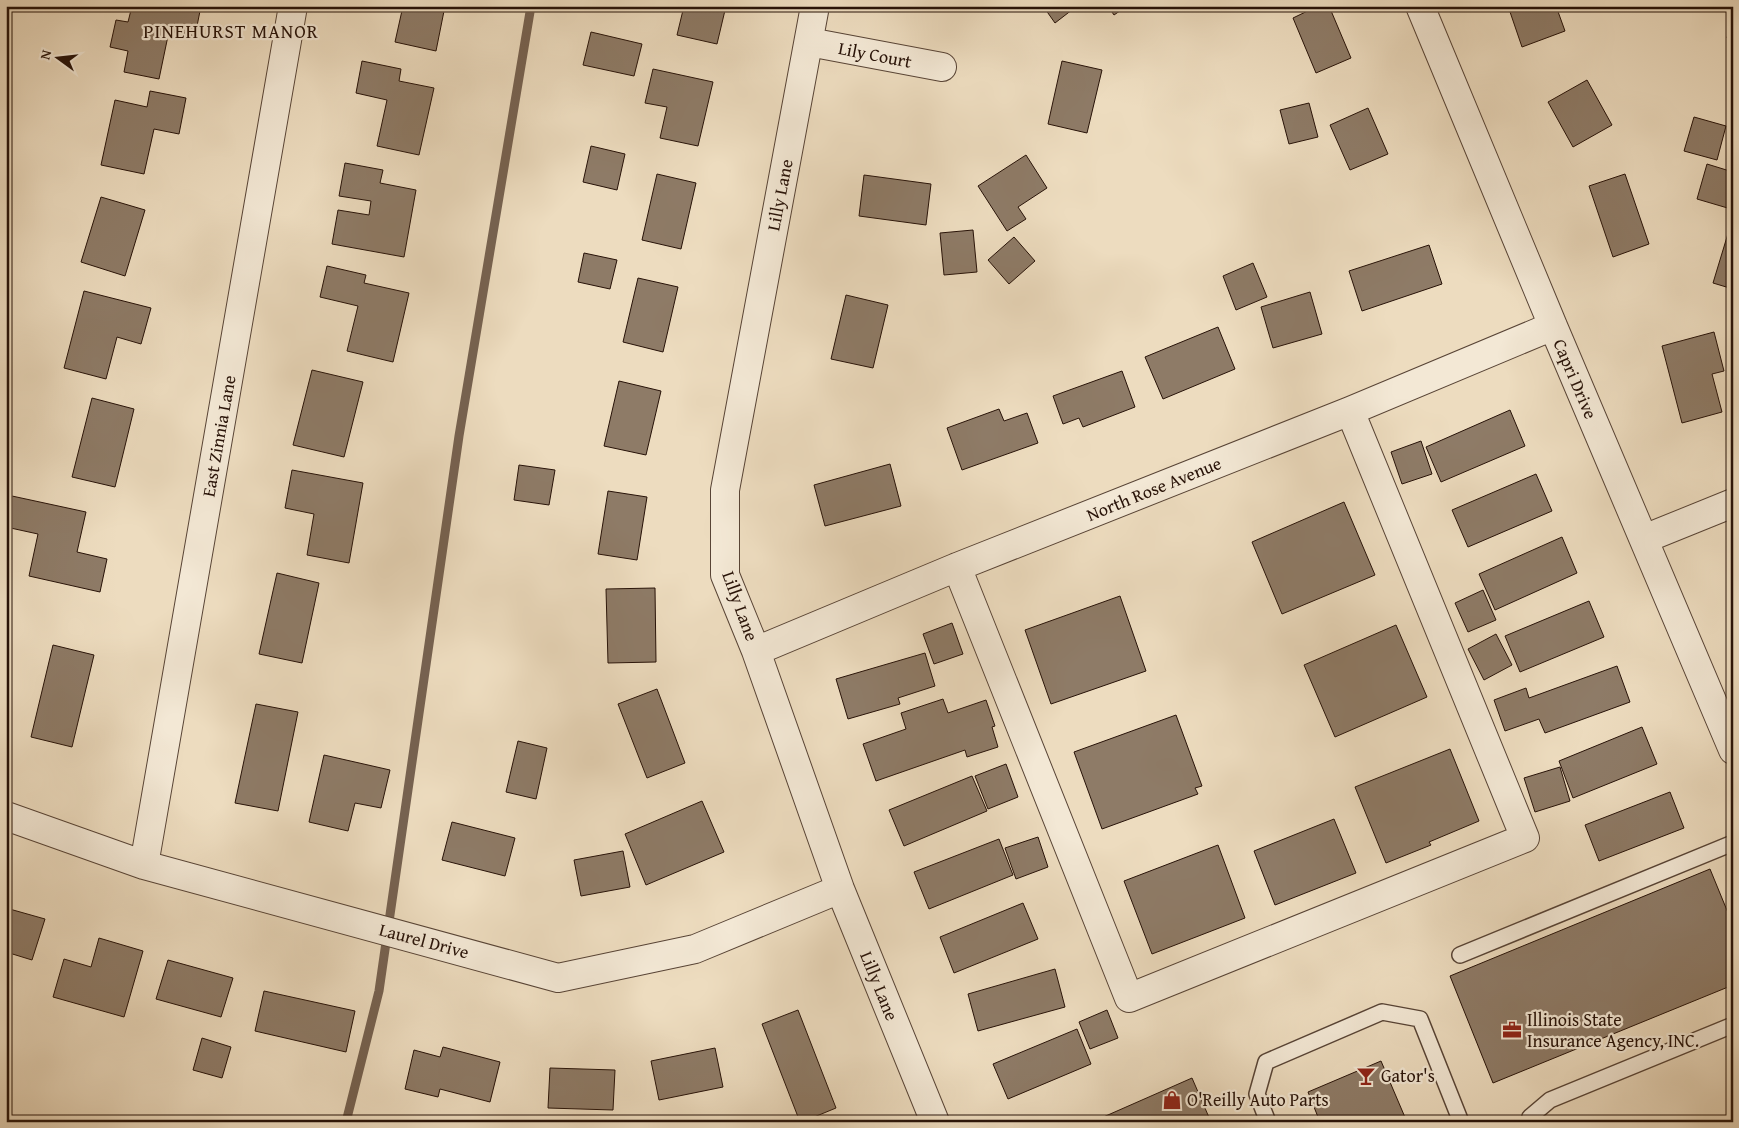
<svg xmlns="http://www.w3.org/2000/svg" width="1739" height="1128" font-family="'Gentium Book Plus',serif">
<rect width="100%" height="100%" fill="#eddcbf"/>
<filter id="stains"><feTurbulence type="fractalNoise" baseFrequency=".004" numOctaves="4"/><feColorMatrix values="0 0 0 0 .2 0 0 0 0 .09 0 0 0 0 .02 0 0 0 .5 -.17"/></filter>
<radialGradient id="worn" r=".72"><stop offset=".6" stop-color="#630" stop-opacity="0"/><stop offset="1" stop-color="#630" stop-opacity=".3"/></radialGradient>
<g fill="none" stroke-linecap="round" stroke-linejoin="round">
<path stroke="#766251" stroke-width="9" d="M346,1122l33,-131 80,-555 72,-430"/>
</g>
<path fill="#8e7b67" stroke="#271208" d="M132,6h69l-6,30 -26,-5 -10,48 -35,-7 4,-21 -18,-4 6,-27 12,2z
M403,6h42l-9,45 -41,-9z
M684,6h42l-9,38 -40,-9z
M1043,6h34l-22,17z
M1108,6h19l-13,9z
M1318,6h11l22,52 -35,15 -23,-55z
M1508,6h48l9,25 -43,16z
M1733,12v27l-6,-1z
M591,32l51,12 -8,32 -51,-11z
M362,61l39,8 -2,12 35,7 -15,67 -42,-9 10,-46 -31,-7z
M1062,61l40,9 -15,63 -39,-9z
M653,69l60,13 -15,64 -38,-8 7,-31 -22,-4z
M1587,80l25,45 -39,22 -25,-45z
M150,91l36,7 -7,36 -25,-5 -10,45 -43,-9 14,-65 32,7z
M1309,103l9,34 -29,7 -9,-34z
M1368,108l20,46 -38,16 -20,-45z
M1694,117l32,9 -9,34 -33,-9z
M591,146l34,8 -8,36 -34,-8z
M1026,155l21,33 -29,19 8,12 -19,12 -29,-45z
M345,163l38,7 -3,13 36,7 -12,67 -72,-13 6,-34 31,5 2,-14 -32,-5z
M1707,164l26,8v30l-2,7 -34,-10z
M657,174l39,9 -15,66 -39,-9z
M1625,174l24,70 -36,13 -24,-71z
M864,175l67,9 -5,41 -67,-9z
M101,197l44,13 -20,66 -44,-14z
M1733,217v72l-20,-6z
M973,230l4,42 -33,3 -4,-42z
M1014,237l21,24 -26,23 -21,-24z
M1429,245l13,39 -80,27 -13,-40z
M584,253l33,7 -7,29 -32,-7z
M1253,263l14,34 -31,13 -13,-34z
M327,266l39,9 -2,8 45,10 -16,69 -46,-11 11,-45 -38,-9z
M638,278l40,9 -15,65 -40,-10z
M84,291l67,17 -10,36 -24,-7 -11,42 -42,-11z
M1310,292l12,42 -49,14 -12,-41z
M846,295l42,10 -15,63 -42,-9z
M1218,327l17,42 -72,30 -18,-42z
M1714,332l10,39 -12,3 10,38 -40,11 -20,-77z
M312,370l51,12 -19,75 -51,-12z
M1122,371l13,36 -52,20 -4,-9 -16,6 -10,-28z
M619,381l42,10 -15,64 -42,-9z
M92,398l42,11 -19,78 -43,-10z
M999,409l5,12 23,-8 11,30 -76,27 -15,-42z
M1510,410l15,36 -84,36 -15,-35z
M1421,441l11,33 -30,10 -11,-32z
M890,464l11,42 -76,20 -11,-41z
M519,465l36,5 -6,35 -35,-5z
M292,470l71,13 -14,80 -42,-8 7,-41 -29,-6z
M1536,474l16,37 -84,36 -16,-37z
M608,491l39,6 -10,63 -39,-6z
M12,496l74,16 -9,40 30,7 -7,33 -71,-16 9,-42 -32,-7z
M1344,502l31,73 -93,39 -30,-72z
M1562,537l15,36 -82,37 -16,-36z
M277,573l42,10 -17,80 -43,-9z
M655,588l1,74 -48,1 -2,-74z
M1483,590l13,30 -28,12 -13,-29z
M1120,596l26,75 -95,33 -26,-74z
M1589,601l15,36 -84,35 -15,-36z
M952,623l11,31 -29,10 -11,-30z
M1396,625l31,72 -92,40 -31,-72z
M1496,634l16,31 -28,15 -16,-31z
M53,645l41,10 -22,92 -41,-10z
M925,653l10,33 -37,12 2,6 -52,15 -12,-40z
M1617,666l13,36 -85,31 -6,-14 -34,12 -11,-31 32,-12 3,10z
M657,689l28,74 -38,15 -29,-74z
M943,699l5,14 38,-13 9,26 -3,1 6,20 -31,10 -2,-7 -89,31 -13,-37 43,-15 -5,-16z
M256,704l42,8 -20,99 -43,-8z
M1176,715l26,71 -7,2 3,6 -96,35 -28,-77z
M1642,727l15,37 -84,34 -14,-37z
M518,741l29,7 -11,51 -30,-7z
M1450,749l29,72 -50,21 2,3 -45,18 -31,-76z
M324,755l66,15 -9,38 -26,-5 -7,28 -39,-9z
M1006,764l12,33 -30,12 -13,-33z
M1560,767l10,34 -35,11 -11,-34z
M972,776l15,35 -83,35 -15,-36z
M1670,792l14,36 -85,33 -14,-36z
M702,801l22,51 -78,33 -21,-51z
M1334,819l22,54 -81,32 -21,-54z
M452,822l63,16 -10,38 -63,-16z
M1038,837l10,30 -32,12 -11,-31z
M999,839l14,36 -84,34 -15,-37z
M1218,845l27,73 -93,36 -28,-73z
M623,851l7,36 -49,9 -7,-36z
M1710,869l23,56v60l-240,98 -43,-107z
M1023,903l15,36 -84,34 -14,-36z
M6,908l39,11 -13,41 -26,-8z
M99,938l44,13 -19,66 -71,-20 11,-38 27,8z
M168,960l65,18 -12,39 -65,-18z
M1055,969l10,38 -87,24 -10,-37z
M264,991l91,20 -9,41 -91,-21z
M798,1010l38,98 -34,14h-2l-38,-98z
M1107,1010l11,28 -28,11 -11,-27z
M1077,1029l14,35 -83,35 -15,-35z
M202,1038l29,9 -9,31 -29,-8z
M443,1047l57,15 -10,40 -50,-13 -2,8 -33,-8 9,-39 26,7z
M715,1048l8,39 -64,13 -8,-39z
M1381,1061l26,61h-87l-12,-30z
M550,1068l65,2 -2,40 -65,-2z
M1192,1078l19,44h-119z"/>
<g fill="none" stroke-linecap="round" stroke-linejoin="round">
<g stroke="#584436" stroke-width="18">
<path id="service" d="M1460,955l273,-112
M1268,1122l-11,-28 9,-32 116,-50 38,7 41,103
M1532,1122l-2,-5 20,-17 183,-75"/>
</g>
<g stroke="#584436" stroke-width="30">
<path id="minor" d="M815,6l-90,484v85l31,76 84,238 95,233
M1420,6l133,320 180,424
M809,42l133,25
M1644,539l89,-36
M957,567l172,431 396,-160 -175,-427
M756,651l201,-84 393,-156 203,-85
M6,816l138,49 414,113 137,-29 145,-60
M144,865l149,-859"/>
</g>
<use href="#service" stroke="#f3e8d5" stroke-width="15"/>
<use href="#minor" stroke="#f3e8d5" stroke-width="28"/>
</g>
<defs>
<g id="office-bare" transform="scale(1.5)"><path d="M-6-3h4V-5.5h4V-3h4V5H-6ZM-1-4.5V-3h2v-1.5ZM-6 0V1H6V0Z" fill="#8f2418" stroke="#f3e8d5" stroke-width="2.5" paint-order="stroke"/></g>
<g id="bar-bare" transform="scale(1.5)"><path d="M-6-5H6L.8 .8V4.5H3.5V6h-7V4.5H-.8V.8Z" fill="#8f2418" stroke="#f3e8d5" stroke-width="2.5" paint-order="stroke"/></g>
<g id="shop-bare" transform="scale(1.5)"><path d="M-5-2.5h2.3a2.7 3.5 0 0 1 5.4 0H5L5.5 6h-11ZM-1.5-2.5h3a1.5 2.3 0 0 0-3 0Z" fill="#8f2418" stroke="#f3e8d5" stroke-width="2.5" paint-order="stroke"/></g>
</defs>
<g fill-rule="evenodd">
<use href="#office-bare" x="1512" y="1030"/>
<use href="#bar-bare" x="1366" y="1076"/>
<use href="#shop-bare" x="1172" y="1100"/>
</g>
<g text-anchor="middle" stroke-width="4.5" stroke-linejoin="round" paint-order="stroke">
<g font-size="18" fill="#271208" stroke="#f3e8d5">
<text transform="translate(875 55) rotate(11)" y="6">Lily Court</text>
<text transform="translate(780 195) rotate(-79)" y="6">Lilly Lane</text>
<text transform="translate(1575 379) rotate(67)" y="6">Capri Drive</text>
<text transform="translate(219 436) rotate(-80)" y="6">East Zinnia Lane</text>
<text transform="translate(1154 489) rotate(-22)" y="6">North Rose Avenue</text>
<text transform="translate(740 606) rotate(70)" y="6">Lilly Lane</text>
<text transform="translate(424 941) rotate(15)" y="6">Laurel Drive</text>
<text transform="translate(879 986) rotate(68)" y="6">Lilly Lane</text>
</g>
<g font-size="18" fill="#271208" stroke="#f3e8d5" text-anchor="start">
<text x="1527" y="1026">Illinois State<tspan x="1527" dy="21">Insurance Agency, INC.</tspan></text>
<text x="1381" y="1082">Gator's</text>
<text x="1187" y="1106">O'Reilly Auto Parts</text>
</g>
<g font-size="19" letter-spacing="1" fill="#271208" stroke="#f3e8d5">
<text x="231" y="38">PINEHURST MANOR</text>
</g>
</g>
<rect width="1739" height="1128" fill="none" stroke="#eddcbf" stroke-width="25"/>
<rect x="8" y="8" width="1724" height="1113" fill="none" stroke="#271208" stroke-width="2.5"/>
<rect x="12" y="12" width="1714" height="1103" fill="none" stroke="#271208"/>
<g transform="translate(58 58) rotate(285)" stroke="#f3e8d5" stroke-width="4" paint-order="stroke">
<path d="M0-4L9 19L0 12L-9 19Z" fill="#271208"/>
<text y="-8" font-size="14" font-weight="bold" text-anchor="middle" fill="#271208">N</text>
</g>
<rect width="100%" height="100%" filter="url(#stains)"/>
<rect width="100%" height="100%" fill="url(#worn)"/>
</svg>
